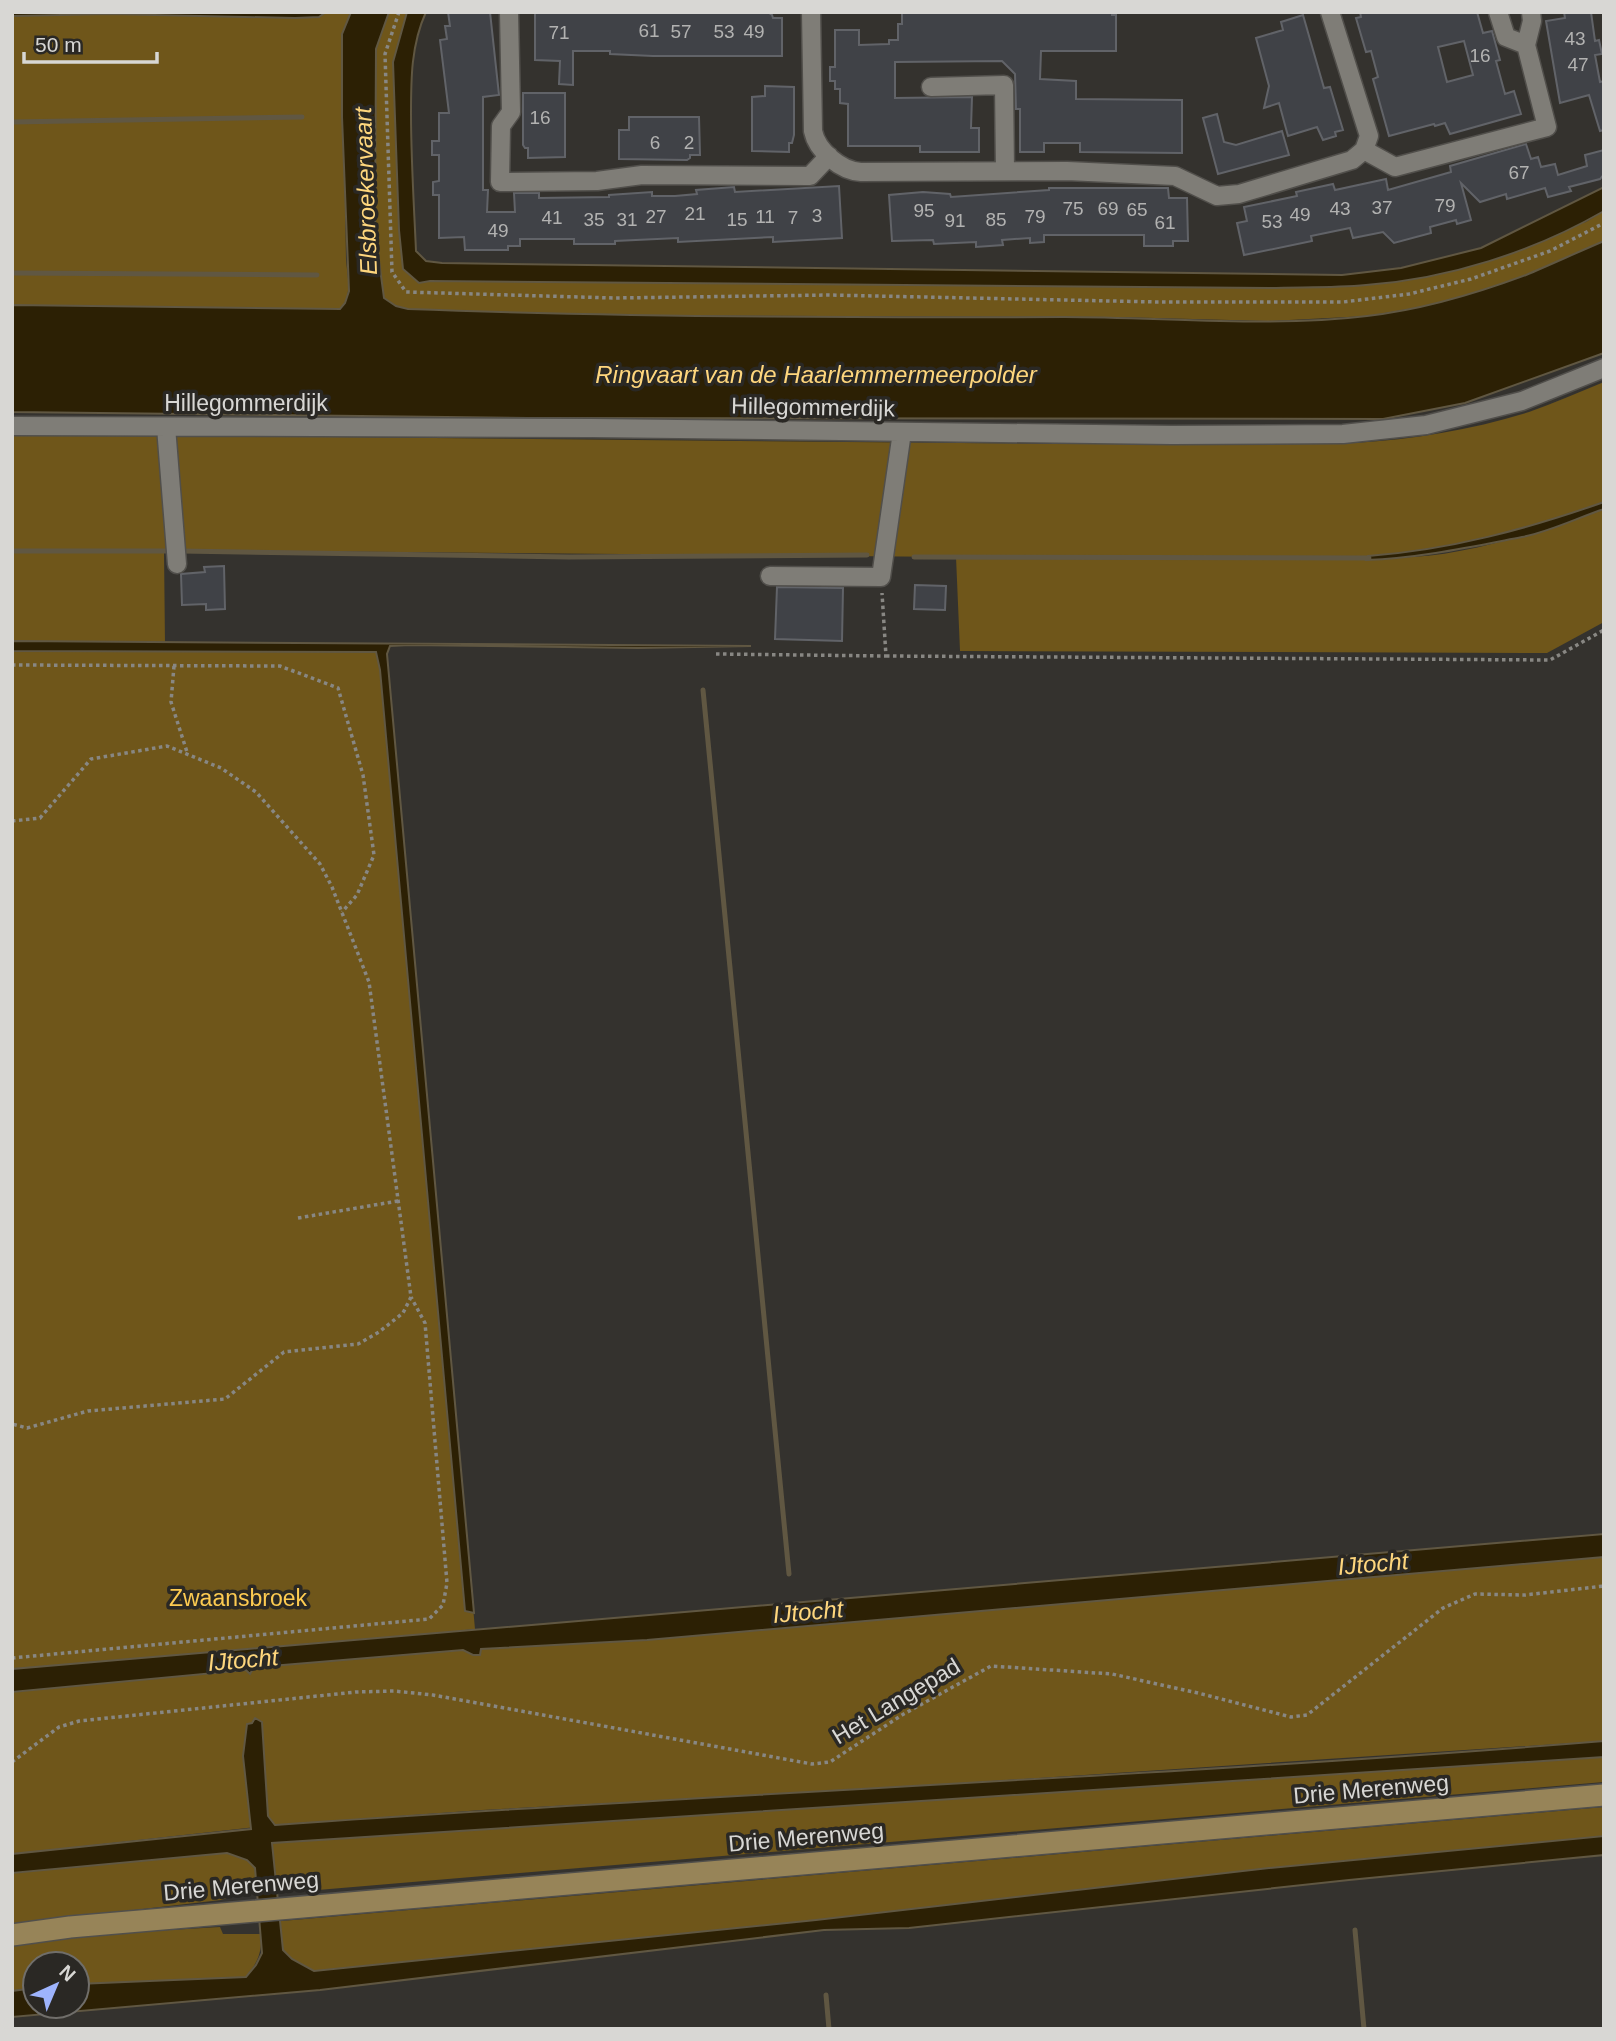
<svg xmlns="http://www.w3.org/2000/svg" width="1616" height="2041" font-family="Helvetica,sans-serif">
<rect width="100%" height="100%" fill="#34322e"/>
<path fill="#6f561a" d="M12,12h339l-9,22 4,225c1,17 7,36 -6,50l-328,-4z
M389,12h18l-14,50 6,168 4,38 17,15 10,-2 840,7 97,-3 219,-63 18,-11v30l-76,33 -50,18 -58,15 -53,9 -99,5 -151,-4 -556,-2 -153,-6 -12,-3 -12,-8 -9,-67 1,-182z
M1604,382v120c-77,27 -154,48 -235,54 75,9 164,-23 235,-47v113l-57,31 -587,-2 -4,-94 -792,-7 1,95 225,1 -3,8 88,975 -10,1 16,19 1123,-95v187l-734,48 -388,21 -207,15 -263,29v-1420l1048,10 295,-1c59,-4 117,-13 174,-31 25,-9 50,-20 75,-30z
M1604,1757v25l-1298,109 -29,-6 -5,-42z
M1604,1807v48l-780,75 -540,63 -14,-71z
M225,1853l22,7 8,8 2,19 -36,13 -209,24v-51z
M220,1927l3,7h38c1,19 -3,28 -15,43l-169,7v-20h-42v24l-23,3v-46l90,-11z"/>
<path fill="#2c2004" stroke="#605742" stroke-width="2" d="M12,12h314l-7,5 -24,1 -185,-4 -98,2z
M351,12h38l-13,37 -1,182 9,67 12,8 12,3c219,8 437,9 656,8 99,0 206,11 303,-1 54,-6 108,-22 159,-41 26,-11 52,-23 78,-34v112l-139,50 -82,16 -855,-1 -516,-6v-107l328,4 5,-6 4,-12 -7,-174v-83z
M407,12h19c-15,33 -15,67 -15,102 0,46 3,91 5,137l10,10 16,2 900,12 59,-7 80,-20 123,-61v24c-71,41 -156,68 -238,74 -32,3 -64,2 -96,3l-840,-7 -11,2 -16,-14 -4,-39 -6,-168z
M1604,502v7c-27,9 -55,23 -82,28 -52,10 -103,21 -156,23l2,-4c82,-6 159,-27 236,-54z
M12,641l739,5 -113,2 -228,-3 -20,1 -3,8 87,959 -9,-2 -85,-941 -4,-18 -364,-1z
M1604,1534v23l-957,83 -166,9 -1,6h-7l-10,-5 -192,16 -18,3 -3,5 -4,-4 -234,22v-23z
M255,1718l7,4 6,94 7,9c443,-32 886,-48 1329,-84v16l-1332,86 11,107 9,9 22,12 502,-51 453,-52 335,-32v19l-255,25 -440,48 -85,2 -504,60 -308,27v-26l23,-3v18h42v-22l169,-7 10,-12 6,-12 -7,-85 -8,-8 -20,-7 -215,20v-19l239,-25 -8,-73 4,-32 5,-1z"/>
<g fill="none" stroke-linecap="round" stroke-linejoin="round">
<path stroke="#605742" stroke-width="5" d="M12,122l290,-5
M12,273l305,2
M12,551h159
M181,551l388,6 298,-2
M914,557l455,1
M703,690l86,884
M1355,1930l9,99
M826,1995l3,34"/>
</g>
<path fill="#404247" stroke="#616368" stroke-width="2" fill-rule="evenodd" d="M448,12h42l9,83 -16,2v93h5l-1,22h28l-1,-19h25v5l70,-1v-2l43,-3v4h23l22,-2 -1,-4 38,-3 1,5 104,-6 3,52 -69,4v-5l-95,5v-4l-63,3v3h-41v-5h-54v7h-12v4h-43l-1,-13 -25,1v-43h-6v-13l6,-1v-26h-7v-14h7v-28h10l-9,-73 7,-1 -2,-13h5z
M535,12l234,1 3,2 1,3h9v38h-129l-43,-2v-3h-37v34l-14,-1 1,-23 -25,-1z
M902,12h210v3h4v36h-75l-1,28 36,2v18l106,1v53l-102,-1v-9h-36v9h-24v-43h-4l-1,-35 -13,-13 -107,1v36l77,-1 -1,31h8v24h-59v-6h-72v-42l-8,-1v-14h-5v-8h-5v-14h5v-37h24v15l30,-1v-4h9v-16h4z
M1360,12h117l6,21 9,-2 8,29 -4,1 9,33 9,-3 7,23 -71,20 -5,-11 -10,3 -1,-2 -45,12 -16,-57 5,-2 -7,-26 -5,1 -10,-34 5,-1zM1464,41l9,34 -26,7 -9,-35z
M1564,12h27l4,29 4,-1 3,14 -7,1 5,27 4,-1v49l-4,1 -11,-36 -29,8 -14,-82 19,-3z
M1303,15l21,73 6,-1 13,43 -8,2 1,4 -13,4 -6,-13 -29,9 -9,-33 -15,5 5,-22 -13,-48 27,-8 -2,-8z
M765,86l29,1v48l-2,8h-3v9l-37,-1v-54l13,-1z
M523,93h42v64l-37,1v-10h-3l-2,-3z
M1217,114l7,28 12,3 46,-14 7,24 -71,19 -15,-56z
M629,117h70l1,38h-10v3l-3,2 -68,-1v-29h10z
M1526,144l5,15 7,-2 3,10 14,-3 3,11 29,-9 -2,-11 19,-5v24l-4,5 -31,8 2,4 -23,6 -3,-9 -38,11 -1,-5 -26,8 -19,-19 10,37 -14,4 -1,-4 -26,7 1,6 -37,10 -11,-11 -30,6 -3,-10 -39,8 1,5 -68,14 -7,-32 10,-2 -3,-14 53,-11 -1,-4 37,-8 2,6 51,-11 2,11 63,-18 -1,-6z
M1049,188h119l1,10h18l1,43h-15v5h-29v-11h-100v7l-14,1v-5l-28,2 1,5 -27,2v-5l-42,2 -1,-4 -41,1 -3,-46 34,-3 27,2 1,3 98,-7z
M224,566l1,43 -19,1v-6l-24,1 -1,-31 24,-2 -1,-5z
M915,585l31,1 -1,24 -31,-1z
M777,587l66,1 -1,53 -67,-2z"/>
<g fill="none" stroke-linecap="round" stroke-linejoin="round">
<g stroke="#514f4b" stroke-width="21">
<path id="minor" d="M509,12l2,100 -10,14 -1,56 97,-1 45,-6 168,1 19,-20
M811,12l2,119c4,20 28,40 48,41l206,-1 108,5 42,20 22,-2 113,-34 12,-10 5,-14 -39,-124
M1498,12l8,25 20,8
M931,87l73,-2 1,86
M1364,150l31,17 152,-40 -21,-82 6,-24 -1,-9
M12,426l580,2 580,7 171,-1 83,-9 96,-24 82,-33
M166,427l11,137
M770,576l111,1 21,-145"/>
</g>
<g stroke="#514f4b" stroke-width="24">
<path id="major" d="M12,1935l58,-8 1534,-132"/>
</g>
<path stroke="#888783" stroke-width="3.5" stroke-dasharray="3.5 3.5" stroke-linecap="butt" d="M399,12l-14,42 7,218 14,20 208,6 215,-3 329,7h185l66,-8 62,-15 79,-28 54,-28
M716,654l170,2 -4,-63
M886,656l664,4 54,-30
M12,665l268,1 58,22 25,87 11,80 -17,40 -15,17
M174,666l-3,36 16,50
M12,821l28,-3 51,-59 76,-13 54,22 35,24 64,72 12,23 37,95 42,315 -8,16 -24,19 -21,12 -74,8 -59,47 -137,12 -61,17 -15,-4
M298,1218l100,-17
M12,1658l417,-39 14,-14 4,-22 -22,-260 -14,-26
M12,1762l47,-35 20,-6 277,-29 38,-1 39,4 379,69 18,-2 72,-47 89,-49 121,8 86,19 93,24 16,-2 136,-107 32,-14 50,1 79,-9"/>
<use href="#minor" stroke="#7f7d77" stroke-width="18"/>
<use href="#major" stroke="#978458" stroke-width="21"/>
</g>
<g text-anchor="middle" stroke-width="7" stroke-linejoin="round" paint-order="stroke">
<g font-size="19" fill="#b2b2b1">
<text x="649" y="37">61</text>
<text x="681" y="38">57</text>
<text x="724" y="38">53</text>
<text x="754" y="38">49</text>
<text x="559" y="39">71</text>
<text x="1575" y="45">43</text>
<text x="1480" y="62">16</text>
<text x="1578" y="71">47</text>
<text x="540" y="124">16</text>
<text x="655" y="149">6</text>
<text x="689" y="149">2</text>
<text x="1519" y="179">67</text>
<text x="1445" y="212">79</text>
<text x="1382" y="214">37</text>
<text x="1073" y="215">75</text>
<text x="1108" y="215">69</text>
<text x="1340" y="215">43</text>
<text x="1137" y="216">65</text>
<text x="924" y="217">95</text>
<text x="695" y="220">21</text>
<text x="1300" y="221">49</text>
<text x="817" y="222">3</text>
<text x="656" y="223">27</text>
<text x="765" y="223">11</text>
<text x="1035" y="223">79</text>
<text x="552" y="224">41</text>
<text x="793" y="224">7</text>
<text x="594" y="226">35</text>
<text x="627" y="226">31</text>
<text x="737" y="226">15</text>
<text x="996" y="226">85</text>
<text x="955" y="227">91</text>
<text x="1272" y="228">53</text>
<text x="1165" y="229">61</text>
<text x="498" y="237">49</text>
</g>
<g font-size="23" fill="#d8d7d4" stroke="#2a2824">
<text x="246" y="411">Hillegommerdijk</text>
<text transform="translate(813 407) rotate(1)" y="8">Hillegommerdijk</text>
<text transform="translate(896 1701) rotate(-31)" y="8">Het Langepad</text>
<text transform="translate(1371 1789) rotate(-5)" y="8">Drie Merenweg</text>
<text transform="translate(806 1837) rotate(-5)" y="8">Drie Merenweg</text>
<text transform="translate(241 1886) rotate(-5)" y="8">Drie Merenweg</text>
</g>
<g font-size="23" fill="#fdcb51" stroke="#2a2824">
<text x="238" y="1606">Zwaansbroek</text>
</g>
<g font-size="24" font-style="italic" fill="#fed67d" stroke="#2a2824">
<text transform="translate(366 191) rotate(-92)" y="8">Elsbroekervaart</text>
<text x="816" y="383">Ringvaart van de Haarlemmermeerpolder</text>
<text transform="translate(1373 1564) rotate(-5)" y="8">IJtocht</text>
<text transform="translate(808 1612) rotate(-5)" y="8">IJtocht</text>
<text transform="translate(243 1660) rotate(-5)" y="8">IJtocht</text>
</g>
</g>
<rect width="1616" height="2041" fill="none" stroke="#d8d7d4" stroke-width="28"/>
<g transform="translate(56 1985) rotate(44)"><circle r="33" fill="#2a2824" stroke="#706e6a" stroke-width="2"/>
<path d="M0-5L12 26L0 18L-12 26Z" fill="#9eb4fd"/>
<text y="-10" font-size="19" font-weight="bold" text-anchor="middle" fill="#d8d7d4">N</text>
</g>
<path d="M24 52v10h133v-10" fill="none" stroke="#d8d7d4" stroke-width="3.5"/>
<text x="35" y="52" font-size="21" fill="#d8d7d4" stroke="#2a2824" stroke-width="5" paint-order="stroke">50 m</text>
</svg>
